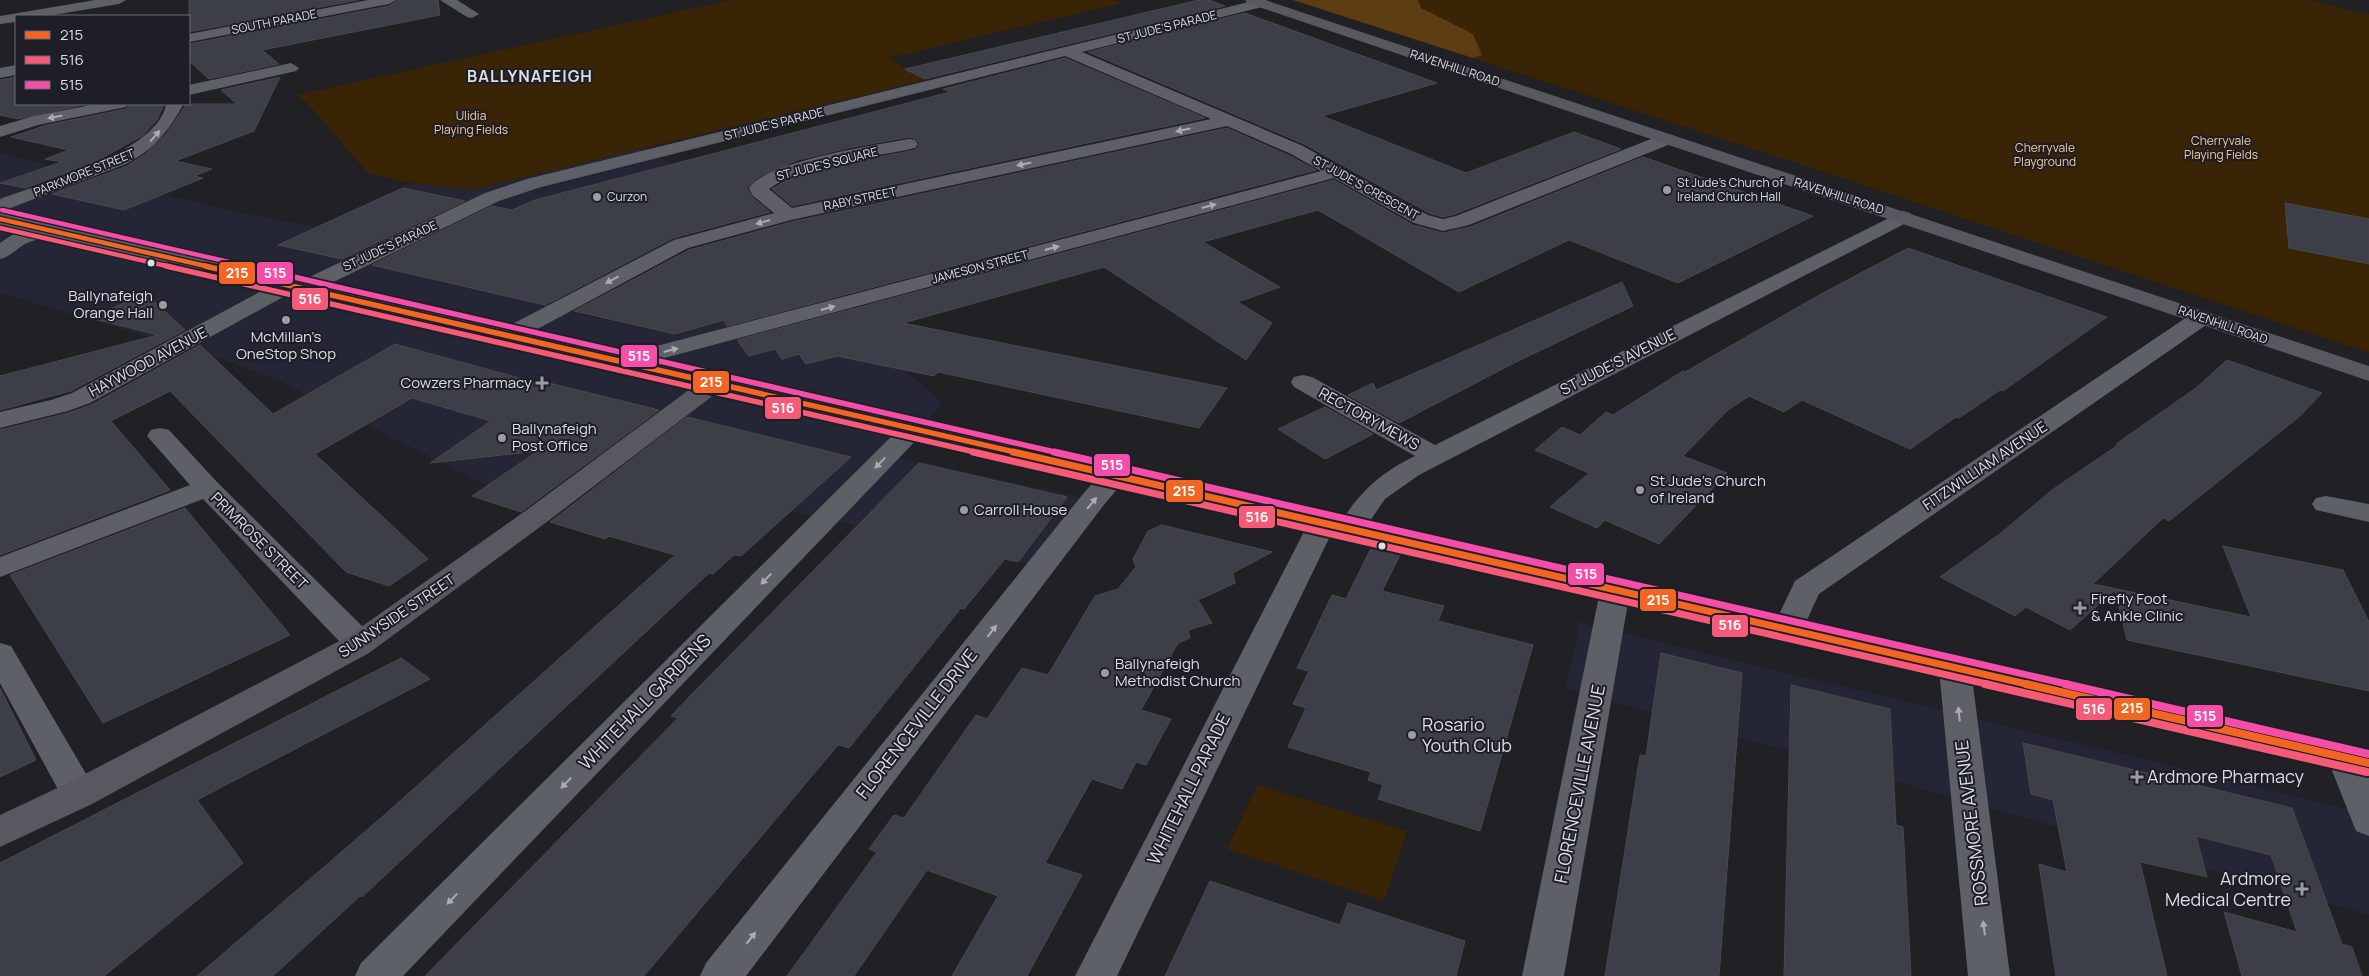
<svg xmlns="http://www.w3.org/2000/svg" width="2369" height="976" font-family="Manrope,sans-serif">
<rect width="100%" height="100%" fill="#202025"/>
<path fill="#242635" d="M645,148l71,47 -65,20 29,23 -124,71 119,25 119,-33 44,5 39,40 66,57 -50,53 200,44 -51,67 -459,-102 -55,41 -249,-125 -62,-24 -217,-64v-140l222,56 92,18 97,-44 61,7z
M1577,622l792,192v101l-804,-227 12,-52z"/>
<path fill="#3a2406" d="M731,0h382l9,3 -233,55 37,22 -454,110 -61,-7 -43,-10 -59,-68 -13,-10z
M1293,0h1016l60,14v339l-554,-184z
M1258,785l149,46 -23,70 -157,-52z"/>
<path fill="#5d3e13" d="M1293,0h125l3,8 52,26 9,21 -9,3z"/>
<path fill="#3c3e48" stroke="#49494d" d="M189,0h169l-169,32z
M398,0h40l2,15 -178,35 17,14 -70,15 -20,-18v-17l200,-38z
M1199,0h10l16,6 -300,73 -20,-10z
M1245,13l192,70 -115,33 144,57 108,-41 47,17 -166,65 -12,3 -14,-4 -125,-69 -216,-92z
M1065,58l140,60 -413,88 -20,-17 13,-8 36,-13 94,-18 5,-6 -4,-5 -7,-2 -61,11 -50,12 -39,17 -12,11 4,8 19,16 -97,26 -128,67 -173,-40 120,-59 20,4 23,-10 415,-108 -7,-3z
M16,77v27h71l-69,15 -18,-4v-35z
M280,77l-26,54 -79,30 37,8 -18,7 9,2 -79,32 -72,-16 75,-28 18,-12 21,-20 18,-26v-4h53l-16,-14z
M130,104h34l-7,16 -15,16 -47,26 -70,26 -25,-5 62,-21 -17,-3 24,-9 -58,-13 36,-12 79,-16z
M1227,128l63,28 26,14 -589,156 -3,-6 -49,14 -101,-23 115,-61 102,-28z
M1643,157l170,59 -135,67 -109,-43 -110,52 -141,-82 -115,32 77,45 -42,15 34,21 -26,37 -142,-93 -201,56 324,65 -28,40 -261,-56 -4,4 -97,-20 -31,8 -7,-10 -17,5 -7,-10 -26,7 -12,-16 597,-160 79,45 30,8 27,-6z
M403,188l62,13 -123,58 -64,-14z
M2285,203l84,16v45l-80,-16z
M1908,248l199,69 -104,74 -3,-1 -41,28 -3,-1 -46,32 -108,-49 -18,12 -35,-16 -21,14 -45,46 44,17 -68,71 -54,-24 -8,8 -47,-21 39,-34 -54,-23 27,-23 18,8 26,-23 7,3 70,-44 2,1 136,-78z
M1622,282l11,24 -119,57 -115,60 -51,-28 25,-12 3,7z
M145,293l40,37 -114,61 -71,19v-34l158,-41 -67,-17z
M395,344l150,41 4,-2 110,27 -138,102 -49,-16 66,-45 -108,12 61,-42 -79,-23 -97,56 113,105 -39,27 -43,-14 -176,-181 -59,30 59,69 -170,65v-125l68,-17 23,-8 109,-60 73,69z
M2227,360l95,33 -22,23 -131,105 -6,-3 -70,66 158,33 -28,-71 120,24 26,52v69l-242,-51 -12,-50 -45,40 -44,-23 -11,9 -75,-39 61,-44 51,-43 66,-45 -2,-1 80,-56z
M1325,407l48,27 -48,25 -47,-30z
M687,417l164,40 -110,99 -7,-1 -21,19 -4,-1 -347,324 -2,-1 -87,80h-76l185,-159 293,-262 -66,-19 -4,3 -55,-17z
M919,463l148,34 -49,65 -13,-3 -41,50 -3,-1 -112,140 -11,-3 -194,231h-219l253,-258 -7,-2 21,-22z
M185,508l105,127 -187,88 -93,-148z
M1162,525l110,27 -39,21 2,10 -37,17 14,23 -24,7 2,8 -12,5 -37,67 30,9 -25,46 -10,-3 -14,27 -30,-10 -47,84 37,12 -55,101h-75l46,-80 -71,-26 -73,106h-67l90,-124 -8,-3 25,-34 10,3 72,-103 11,4 35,-51 26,7 47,-79 23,-7 18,-22 -3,-8 15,-28z
M1372,546l29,7 -19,38 62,15 -6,15 95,24 -53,186 -102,-32 5,-14 -15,-5 3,-8 -83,-25 18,-39 -13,-4 16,-33 -12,-3 35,-73 14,4z
M1661,653l81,20 -23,303h-114l35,-221 6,1z
M401,658l29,21 -233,121 46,63 -139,113h-104v-113z
M1791,685l99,24 6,116 7,2 8,149h-127z
M0,688l36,72 -36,17z
M2023,743l269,65 50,136 10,3 10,29h-120l-18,-64 73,20 -26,-77 -75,-19 11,41 -67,-15 27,114h-111l-17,-112 28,8 -14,-72 -22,-6z
M1210,881l130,44 8,-22 117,38 -9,35h-291z"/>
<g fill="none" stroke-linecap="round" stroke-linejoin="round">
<path fill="#5e6067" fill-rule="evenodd" d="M95,0h31l-7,4 -72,12h-31v6l-16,2v-8z
M368,0h28l-7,4 -200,38v-8z
M440,0h17l22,14 -7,4 -5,-1z
M1257,0h9l2,3 -2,3 -184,46 221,94 125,69 15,4 13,-3 205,-81h12l3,4 -3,4 -204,82 -26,6 -29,-8 -80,-45 -703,189 -8,2 -8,-2 -4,-5 4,-5 706,-186 -30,-17 -64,-28 -436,94 -103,28 -171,92 -8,2 -8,-2 -4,-5 4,-5 173,-90 100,-27 -22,-18 -3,-7c18,-27 126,-43 160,-49l6,1 3,4 -3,4c-46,11 -107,13 -146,41l23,19 419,-89 -146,-63 -524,131 -42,14 -188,92 -8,2 -9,-4 -204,112 -22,8 -68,17v-16l51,-12 21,-7 210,-113 8,-2 9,4 186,-89 42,-14z
M291,63l8,5 -3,3 -107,24v-10z
M16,65v10l-16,3v-10z
M96,104h32l-2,3 -88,18 -38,12v-11l34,-10z
M166,104h16v3c-15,26 -29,43 -56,57l-126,48v-13c40,-15 159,-47 166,-95z
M1903,211l7,2 3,4 -3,4 -491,254 -34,24 -24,35 -10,3 -10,-3 -4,-6c22,-35 41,-54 78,-72l-121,-69 -3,-5 3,-5 9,-2 9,2 123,68z
M45,224l7,2 3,4c-6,9 -21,9 -30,14 -9,5 -15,13 -25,15v-16l12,-8z
M2201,311l8,2 3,5 -3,5 -390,271 -20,43 -11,3 -11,-3 -5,-8 23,-48 398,-268z
M914,420l9,3 4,5 -4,5 -520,543h-48l6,-13 544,-540z
M160,428l9,2 48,52 144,143 13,20 -5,8 -11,3 -11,-3 -8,-12 -136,-142 -203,78v-20l190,-72 -43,-49 4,-6z
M1116,466l10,2 4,6 -27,32 -357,470h-46l6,-13 377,-469 23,-26z
M2326,496l43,8v18l-53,-12 -4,-6 4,-6z
M1323,513l10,3 4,6 -220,454h-42l234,-454 4,-6z
M1615,581l11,3 4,7 -66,385h-42l78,-385 4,-7z
M0,643l11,3 81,138 5,10 -5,10 -13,4 -13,-4 -66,-121z
M1955,658l12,3 4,8 39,307h-42l-29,-307 4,-8z
M2345,745l12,4 12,25v62l-13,-5 -29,-73 6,-9z"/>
<path fill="#575860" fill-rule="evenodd" d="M1245,0h20l1104,366v15l-1122,-378z
M714,376l9,2 3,5 -3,5 -175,133 -179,132 -277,151 -92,43v-32l66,-31 281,-147 181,-128 177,-131z"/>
<path fill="#565760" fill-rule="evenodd" d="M0,213l2369,537v26l-2369,-551z"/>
<g stroke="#1d1e28" stroke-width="7">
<path id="bus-1-far3" d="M0,219l210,48"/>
</g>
<g stroke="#1d1e28" stroke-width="9">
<path id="bus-1-far2" d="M205,266l814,187"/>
</g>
<g stroke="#1d1e28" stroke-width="11">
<path id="bus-1-far1" d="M1013,452l1018,233"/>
</g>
<g stroke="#1d1e28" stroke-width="12">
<path id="bus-1" d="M2026,684l343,79"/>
</g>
<g stroke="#1d1e28" stroke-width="7">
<path id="bus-2-far3" d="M0,228l171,39"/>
</g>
<g stroke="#1d1e28" stroke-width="9">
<path id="bus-2-far2" d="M166,266l813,187"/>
</g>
<g stroke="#1d1e28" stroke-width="11">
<path id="bus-2-far1" d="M973,452l1018,233"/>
</g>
<g stroke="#1d1e28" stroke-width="12">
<path id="bus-2" d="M1985,684l382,88"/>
</g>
<g stroke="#1d1e28" stroke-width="7">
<path id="bus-3-far3" d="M2,210l249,57"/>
</g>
<g stroke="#1d1e28" stroke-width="9">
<path id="bus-3-far2" d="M246,266l813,187"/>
</g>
<g stroke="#1d1e28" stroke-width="11">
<path id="bus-3-far1" d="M1054,452l1017,233"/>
</g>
<g stroke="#1d1e28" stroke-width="12">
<path id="bus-3" d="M2065,684l304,70"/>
</g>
<use href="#bus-1-far3" stroke="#f26522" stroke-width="4.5"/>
<use href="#bus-1-far2" stroke="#f26522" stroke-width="5.5"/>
<use href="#bus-1-far1" stroke="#f26522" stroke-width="7"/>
<use href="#bus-1" stroke="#f26522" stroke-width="8"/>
<use href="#bus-2-far3" stroke="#f75a77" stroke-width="4.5"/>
<use href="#bus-2-far2" stroke="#f75a77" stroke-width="5.5"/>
<use href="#bus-2-far1" stroke="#f75a77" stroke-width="7"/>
<use href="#bus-2" stroke="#f75a77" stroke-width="8"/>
<use href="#bus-3-far3" stroke="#f54da8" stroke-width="4.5"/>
<use href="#bus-3-far2" stroke="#f54da8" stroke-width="5.5"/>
<use href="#bus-3-far1" stroke="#f54da8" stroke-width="7"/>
<use href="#bus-3" stroke="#f54da8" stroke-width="8"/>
</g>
<defs><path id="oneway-solid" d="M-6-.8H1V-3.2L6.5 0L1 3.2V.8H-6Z" transform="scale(1.25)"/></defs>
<g fill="#abacb3">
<use href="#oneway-solid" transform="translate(55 117) rotate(169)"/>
<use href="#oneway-solid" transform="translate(1183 130) rotate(168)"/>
<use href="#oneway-solid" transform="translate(155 136) rotate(-49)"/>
<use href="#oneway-solid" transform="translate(1024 164) rotate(168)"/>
<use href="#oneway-solid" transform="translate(1209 206) rotate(-15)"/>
<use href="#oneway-solid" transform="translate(763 222) rotate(164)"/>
<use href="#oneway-solid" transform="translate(1052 248) rotate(-15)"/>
<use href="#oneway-solid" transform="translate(612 280) rotate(152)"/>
<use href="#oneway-solid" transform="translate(828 308) rotate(-15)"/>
<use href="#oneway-solid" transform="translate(671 350) rotate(-15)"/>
<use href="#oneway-solid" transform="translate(880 463) rotate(134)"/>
<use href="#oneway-solid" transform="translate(1092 503) rotate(-50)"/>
<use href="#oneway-solid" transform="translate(766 579) rotate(134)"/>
<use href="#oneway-solid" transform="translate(992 631) rotate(-52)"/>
<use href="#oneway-solid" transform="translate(1959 714) rotate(-96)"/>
<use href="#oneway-solid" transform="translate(566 783) rotate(134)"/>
<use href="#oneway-solid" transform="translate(452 899) rotate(134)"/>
<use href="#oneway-solid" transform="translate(1984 928) rotate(-97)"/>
<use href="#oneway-solid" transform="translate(751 938) rotate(-52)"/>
</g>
<g fill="#9c9ca2" stroke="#1d1e28" stroke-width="2">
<circle cx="1667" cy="190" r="5"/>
<circle cx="597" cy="197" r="5"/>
<circle cx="163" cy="305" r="5"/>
<circle cx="286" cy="320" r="5"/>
<path d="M539.5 375.5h5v5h5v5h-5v5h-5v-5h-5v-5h5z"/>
<circle cx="502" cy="438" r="5"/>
<circle cx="1640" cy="490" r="5"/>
<circle cx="964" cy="510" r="5"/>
<path d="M2077.5 600.5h5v5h5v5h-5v5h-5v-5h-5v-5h5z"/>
<circle cx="1105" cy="673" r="5"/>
<circle cx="1412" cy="735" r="5"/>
<path d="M2134.5 769.5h5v5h5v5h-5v5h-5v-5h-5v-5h5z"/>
<path d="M2299.5 881.5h5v5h5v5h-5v5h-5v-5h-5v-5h5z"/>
</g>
<g fill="#dedfe6" stroke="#1d1e28" stroke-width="2">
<circle cx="151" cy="263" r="4.5"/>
<circle cx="1382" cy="546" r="4.5"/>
</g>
<g text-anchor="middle" stroke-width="4" stroke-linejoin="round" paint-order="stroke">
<g font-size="12" fill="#dedfe6" stroke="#1d1e28">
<text transform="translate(274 22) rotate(-11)" y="4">SOUTH PARADE</text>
<text transform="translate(1167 27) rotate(-14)" y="4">ST JUDE'S PARADE</text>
<text transform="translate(1455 68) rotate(18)" y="4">RAVENHILL ROAD</text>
<text transform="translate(774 124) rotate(-14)" y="4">ST JUDE'S PARADE</text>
<text transform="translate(827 164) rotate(-14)" y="4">ST JUDE'S SQUARE</text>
<text transform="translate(84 173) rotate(-22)" y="4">PARKMORE STREET</text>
<text transform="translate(1366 188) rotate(29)" y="4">ST JUDE'S CRESCENT</text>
<text transform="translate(1839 196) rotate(18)" y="4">RAVENHILL ROAD</text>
<text transform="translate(860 199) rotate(-12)" y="4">RABY STREET</text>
<text transform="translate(390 246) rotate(-25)" y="4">ST JUDE'S PARADE</text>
<text transform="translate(980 267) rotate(-15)" y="4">JAMESON STREET</text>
<text transform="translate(2223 325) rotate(19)" y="4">RAVENHILL ROAD</text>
</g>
<g font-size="12" fill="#f8ca93" stroke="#1d1e28">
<text x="471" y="120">Ulidia<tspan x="471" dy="14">Playing Fields</tspan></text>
<text x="2221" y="145">Cherryvale<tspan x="2221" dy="14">Playing Fields</tspan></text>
<text x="2045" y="152">Cherryvale<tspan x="2045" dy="14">Playground</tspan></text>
</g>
<g font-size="12" fill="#dedfe6" stroke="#1d1e28" text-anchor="start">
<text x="1677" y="187">St Jude's Church of<tspan x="1677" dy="14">Ireland Church Hall</tspan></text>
<text x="607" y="201">Curzon</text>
</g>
<g font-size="15" fill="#dedfe6" stroke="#1d1e28" text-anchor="start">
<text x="153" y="301" text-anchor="end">Ballynafeigh<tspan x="153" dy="17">Orange Hall</tspan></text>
<text x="286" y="342" text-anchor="middle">McMillan's<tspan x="286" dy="17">OneStop Shop</tspan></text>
<text x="532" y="388" text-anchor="end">Cowzers Pharmacy</text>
<text x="512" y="434">Ballynafeigh<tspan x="512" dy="17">Post Office</tspan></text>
<text x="1650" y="486">St Jude's Church<tspan x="1650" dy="17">of Ireland</tspan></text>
<text x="974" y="515">Carroll House</text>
<text x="2091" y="604">Firefly Foot<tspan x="2091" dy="17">&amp; Ankle Clinic</tspan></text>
<text x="1115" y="669">Ballynafeigh<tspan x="1115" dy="17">Methodist Church</tspan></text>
</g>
<g font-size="15" fill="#dedfe6" stroke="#1d1e28">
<text transform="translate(148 362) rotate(-28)" y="5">HAYWOOD AVENUE</text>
<text transform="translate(1618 362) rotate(-27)" y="5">ST JUDE'S AVENUE</text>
<text transform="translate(1369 419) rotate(29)" y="5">RECTORY MEWS</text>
<text transform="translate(1985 466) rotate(-34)" y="5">FITZWILLIAM AVENUE</text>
<text transform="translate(259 541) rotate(45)" y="5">PRIMROSE STREET</text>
<text transform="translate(397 616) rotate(-34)" y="5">SUNNYSIDE STREET</text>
</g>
<g font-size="16" font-weight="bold" letter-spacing="1" fill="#dedfe6" stroke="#1d1e28">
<text x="530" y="82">BALLYNAFEIGH</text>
</g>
<g font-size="18" fill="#dedfe6" stroke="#1d1e28">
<text transform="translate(645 702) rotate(-46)" y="6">WHITEHALL GARDENS</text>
<text transform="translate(917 724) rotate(-52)" y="6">FLORENCEVILLE DRIVE</text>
<text transform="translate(1580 784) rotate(-79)" y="6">FLORENCEVILLE AVENUE</text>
<text transform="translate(1189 789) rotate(-64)" y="6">WHITEHALL PARADE</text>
<text transform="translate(1972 823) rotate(-97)" y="6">ROSSMORE AVENUE</text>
</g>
<g font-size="18" fill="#dedfe6" stroke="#1d1e28" text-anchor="start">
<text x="1422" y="731">Rosario<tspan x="1422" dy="21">Youth Club</tspan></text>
<text x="2147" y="783">Ardmore Pharmacy</text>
<text x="2291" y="885" text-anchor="end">Ardmore<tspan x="2291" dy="21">Medical Centre</tspan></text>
</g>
</g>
<g stroke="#1d1e28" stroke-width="2">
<rect x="256" y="261" width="38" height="24" rx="5" fill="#f54da8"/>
<rect x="218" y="261" width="38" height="24" rx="5" fill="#f26522"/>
<rect x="291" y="287" width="38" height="24" rx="5" fill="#f75a77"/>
<rect x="620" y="344" width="38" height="24" rx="5" fill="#f54da8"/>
<rect x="692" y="370" width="38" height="24" rx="5" fill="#f26522"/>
<rect x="764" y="396" width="38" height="24" rx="5" fill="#f75a77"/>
<rect x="1093" y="453" width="38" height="24" rx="5" fill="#f54da8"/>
<rect x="1165" y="479" width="39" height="24" rx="5" fill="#f26522"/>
<rect x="1238" y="505" width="38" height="24" rx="5" fill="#f75a77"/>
<rect x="1567" y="562" width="38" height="24" rx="5" fill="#f54da8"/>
<rect x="1639" y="588" width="38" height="24" rx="5" fill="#f26522"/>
<rect x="1711" y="614" width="38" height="24" rx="5" fill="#f75a77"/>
<rect x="2113" y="697" width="38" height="24" rx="5" fill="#f26522"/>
<rect x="2075" y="697" width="38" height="24" rx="5" fill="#f75a77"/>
<rect x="2186" y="704" width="38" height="24" rx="5" fill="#f54da8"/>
</g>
<g font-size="14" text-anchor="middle" font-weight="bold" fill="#fff">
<text x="275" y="278">515</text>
<text x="237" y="278">215</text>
<text x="310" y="304">516</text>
<text x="639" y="361">515</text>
<text x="711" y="387">215</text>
<text x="783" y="413">516</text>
<text x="1112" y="470">515</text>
<text x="1184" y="496">215</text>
<text x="1257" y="522">516</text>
<text x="1586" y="579">515</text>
<text x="1658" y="605">215</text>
<text x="1730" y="630">516</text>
<text x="2132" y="713">215</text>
<text x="2094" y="714">516</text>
<text x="2205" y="721">515</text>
</g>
<rect x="15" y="15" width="175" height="90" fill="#1d1e28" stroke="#6a6b74"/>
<rect x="25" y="31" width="25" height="8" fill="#f26522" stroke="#6a6b74"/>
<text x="60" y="40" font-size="15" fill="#dedfe6">215</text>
<rect x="25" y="56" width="25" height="8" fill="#f75a77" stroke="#6a6b74"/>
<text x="60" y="65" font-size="15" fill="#dedfe6">516</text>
<rect x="25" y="81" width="25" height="8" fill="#f54da8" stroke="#6a6b74"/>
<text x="60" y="90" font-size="15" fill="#dedfe6">515</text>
</svg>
